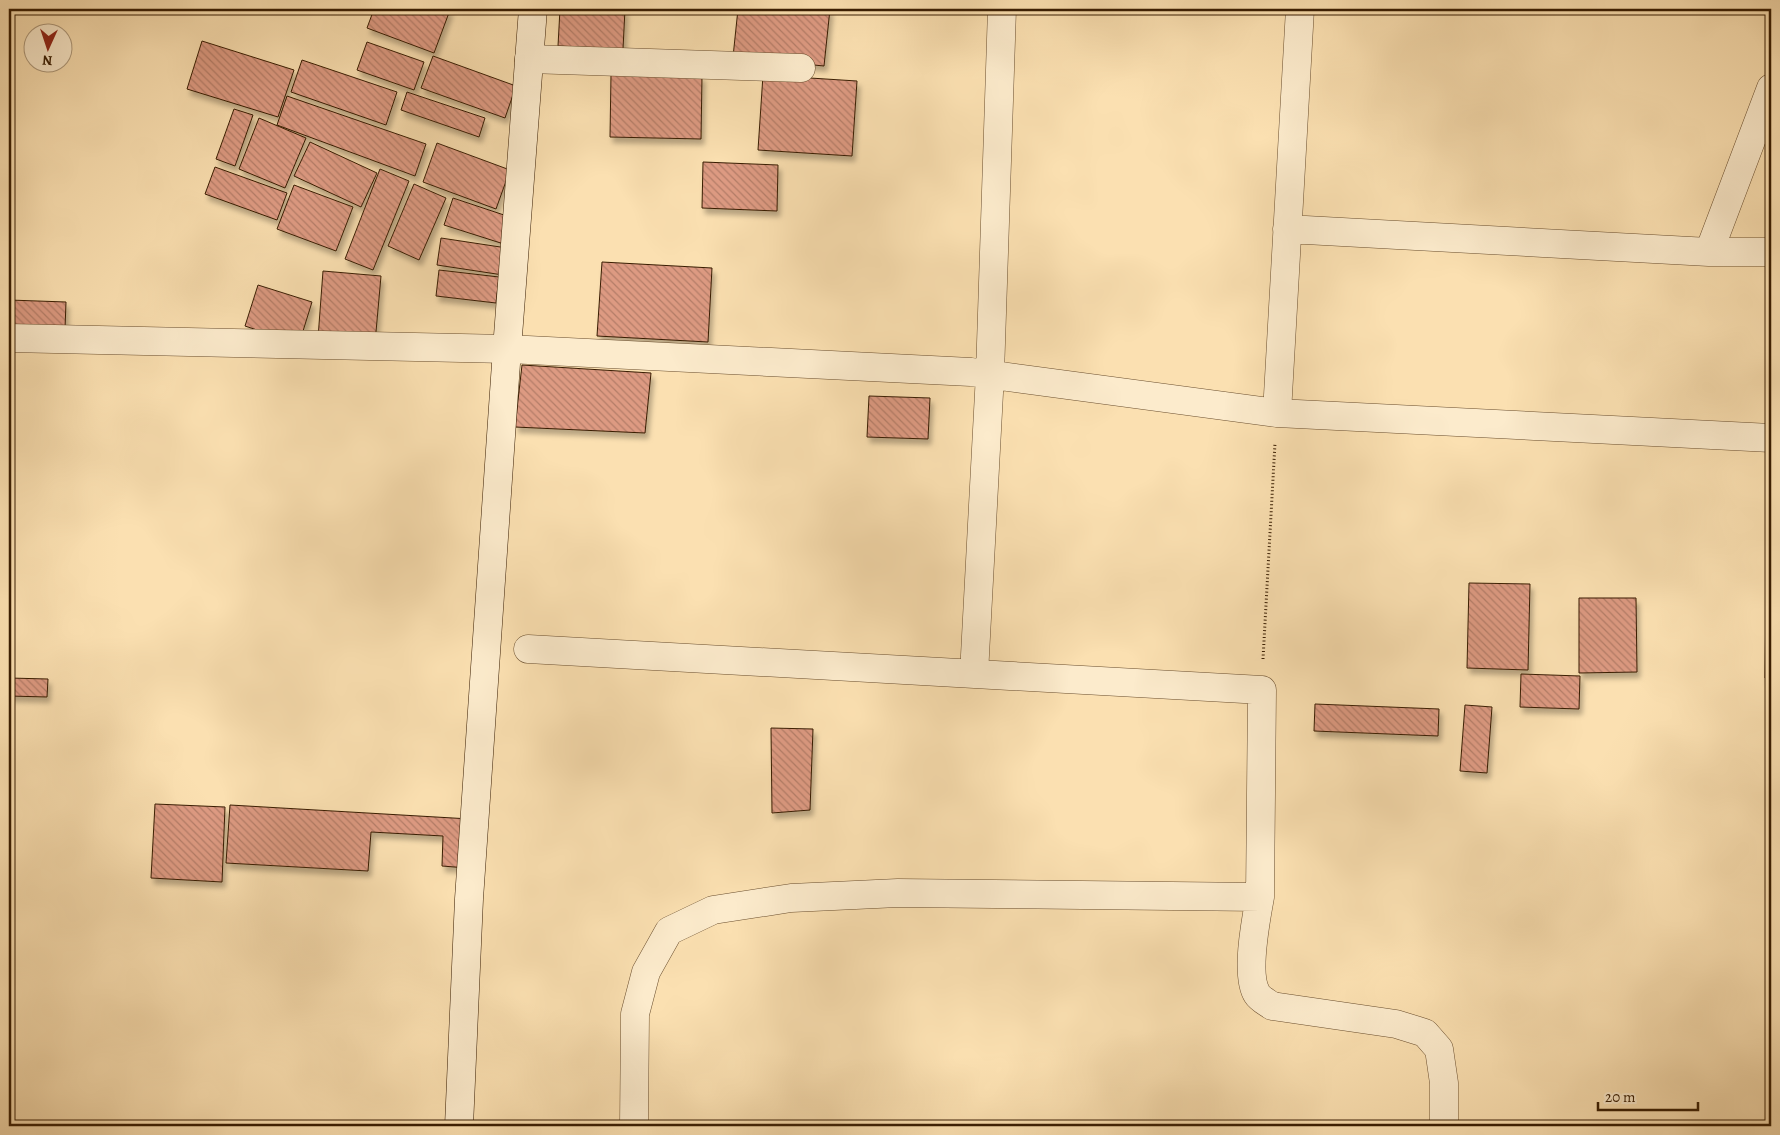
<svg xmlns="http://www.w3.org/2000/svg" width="1780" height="1135" font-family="Alegreya,serif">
<defs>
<pattern id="building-back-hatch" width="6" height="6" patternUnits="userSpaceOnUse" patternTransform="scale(1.25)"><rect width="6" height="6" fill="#dd9a82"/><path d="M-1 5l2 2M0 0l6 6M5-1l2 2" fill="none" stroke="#b47d68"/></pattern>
<filter id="shadow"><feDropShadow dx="3" dy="5.5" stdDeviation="2.5" flood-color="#0004"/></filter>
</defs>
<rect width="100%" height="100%" fill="#fbe0b1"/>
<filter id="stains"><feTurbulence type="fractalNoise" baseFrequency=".004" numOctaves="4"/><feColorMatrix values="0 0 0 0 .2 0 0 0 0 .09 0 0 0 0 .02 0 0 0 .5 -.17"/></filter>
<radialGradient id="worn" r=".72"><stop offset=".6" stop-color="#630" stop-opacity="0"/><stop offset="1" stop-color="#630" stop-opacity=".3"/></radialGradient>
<path fill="url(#building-back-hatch)" stroke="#391d02" filter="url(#shadow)" d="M374,9h74l2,1 -16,43 -67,-25z
M560,9h65l-2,40 -65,-3z
M738,9h92l-6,57 -91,-9z
M202,41l92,29 -16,47 -91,-28z
M367,42l57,20 -10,28 -57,-20z
M433,56l83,30 -11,32 -84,-30z
M302,60l95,32 -11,33 -95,-33z
M611,74l91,2 -1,63 -91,-2z
M763,75l94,6 -5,75 -94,-6z
M407,92l78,26 -6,19 -78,-27z
M287,96l139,48 -11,32 -138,-51z
M234,109l19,6 -18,51 -19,-7z
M259,118l47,20 -21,50 -46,-19z
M310,142l67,31 -16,34 -67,-31z
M437,143l73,27 -14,39 -73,-27z
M703,162l75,3 -1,46 -75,-3z
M215,167l72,26 -10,27 -72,-26z
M380,169l29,12 -36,89 -28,-11z
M414,184l32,14 -27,62 -31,-14z
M294,185l59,22 -17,44 -59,-22z
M453,198l63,21 -9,26 -63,-20z
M441,238l66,10 -4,27 -66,-10z
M602,262l110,6 -4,74 -111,-6z
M439,270l60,7 -3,26 -60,-7z
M323,271l58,5 -6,67 -57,-5z
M258,285l54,17 -13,42 -54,-18z
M9,300l57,2 -1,27 -56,-2z
M522,365l129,8 -6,60 -130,-6z
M869,396l61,2 -2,41 -61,-2z
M1469,583l61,1 -2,86 -61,-2z
M1766,594l5,1v83h-6z
M1579,598h57l1,74 -58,1z
M1521,674l59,2 -1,33 -59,-2z
M9,678l39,1 -1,18 -38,-1z
M1315,704l124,5 -1,27 -124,-5z
M1465,705l27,2 -5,66 -27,-2z
M771,728l42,1 -3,81 -38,3z
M155,804l70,3 -3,75 -71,-4z
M230,805l240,14 -3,49 -25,-2 1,-30 -72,-4 -3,39 -142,-8z"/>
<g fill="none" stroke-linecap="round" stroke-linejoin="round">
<g stroke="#6a4e2e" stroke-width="29">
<path id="street" d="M529,59l272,9
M1287,229l422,23h62
M1709,252l62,-164
M9,338l498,11 464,23 306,41 494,25
M1277,413l23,-404
M528,649l734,41 -2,207c-4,22 -15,78 -3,97 3,5 11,9 15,12l124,18 29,9 14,16 5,34v43
M974,674l16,-300 12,-365
M634,1126l1,-112 11,-42 23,-41 44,-21 78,-12 107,-5 362,4"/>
</g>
<g stroke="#391d02" stroke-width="29">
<path id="secondary" d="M459,1126l10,-227 38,-550 26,-340"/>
</g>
<path stroke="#391d02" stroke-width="3" stroke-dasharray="1 2.5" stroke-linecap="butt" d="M1263,659l12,-216"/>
<use href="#street" stroke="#fcebcc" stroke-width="28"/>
<use href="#secondary" stroke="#fcebcc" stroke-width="28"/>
</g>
<rect width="1780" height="1135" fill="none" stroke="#fbe0b1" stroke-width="30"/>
<rect x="10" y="10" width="1760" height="1115" fill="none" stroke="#391d02" stroke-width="2.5"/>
<rect x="15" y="15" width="1750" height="1105" fill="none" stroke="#391d02"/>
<g transform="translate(48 48) rotate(183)"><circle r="24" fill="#fcebcc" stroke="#ae997b"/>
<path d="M0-4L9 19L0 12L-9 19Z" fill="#8f2418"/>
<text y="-8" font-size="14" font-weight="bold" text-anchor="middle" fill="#391d02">N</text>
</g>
<path d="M1598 1102v8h100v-8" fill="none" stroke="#391d02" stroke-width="2.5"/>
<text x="1605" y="1102" font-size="15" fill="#391d02" stroke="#fcebcc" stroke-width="4" paint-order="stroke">20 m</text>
<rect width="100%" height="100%" filter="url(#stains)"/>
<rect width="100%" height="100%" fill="url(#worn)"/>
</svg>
